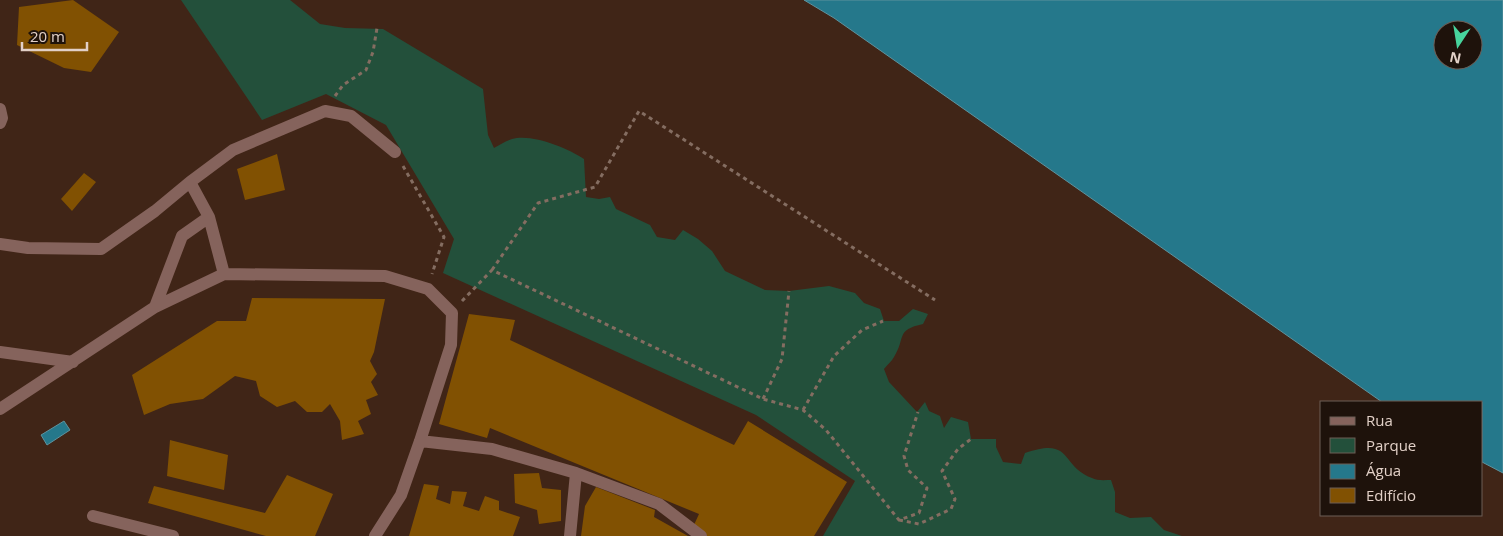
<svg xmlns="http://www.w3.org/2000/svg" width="1503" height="536" font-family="'Open Sans',sans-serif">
<rect width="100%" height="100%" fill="#402517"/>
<path fill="#23503b" d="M181,0h109l30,24 25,4 38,1 100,60 5,46 6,13c5,-3 12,-7 18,-9 19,-6 56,9 72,20l2,38 13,2 11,-2 6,12 34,16 7,12 18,3 8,-10 15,9 14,12 13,20 40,19 24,1 40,-5 26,7 9,10 16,6 4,12h15l14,-12 15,5 -5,10c-28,6 -17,14 -29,33 -2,4 -7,8 -10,12l5,13 28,30 8,-10 4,9 11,5 4,12 7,-11 17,5 3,17h25v8l7,15 18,2 4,-11c48,-17 35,13 67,25 5,3 13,2 19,2l4,12v20l15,6 21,-1 13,13 18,6h-359l32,-55 -99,-66 -313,-142 11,-34 -68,-114 -60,-31 -64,26z"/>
<path fill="#25788b" stroke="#5e929d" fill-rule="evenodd" d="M804,0h699v473l-21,-11v-60h-100l-548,-384zM1443,30h30v30h-30z
M64,421l6,9 -23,15 -6,-10z"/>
<path fill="#815102" d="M73,0l46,32 -28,40 -27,-4 -47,-23 2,-38z
M277,154l8,36 -40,10 -8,-31z
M84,173l12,9 -24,29 -11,-12z
M252,298l133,1 -11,53 -4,9 7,13 -6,8 7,13 -12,5 5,14 -13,7 6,13 -22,6 -2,-19 -10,-17 -8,8h-15l-12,-11 -18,6 -17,-11 -4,-15 -21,-5 -32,23 -33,5 -26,11 -12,-40 85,-54h29z
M469,314l46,6 -5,20 224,105 14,-24 99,61 -33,54h-107l-14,-9 6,-13 -209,-86 -3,10 -48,-14z
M170,440l58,15 -4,35 -57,-14z
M539,473l3,15 19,2v31l-22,3 -2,-14 -22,-7 -1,-29z
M287,475l46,19 -18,42h-49l-118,-33 6,-17 111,27z
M424,484l15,2 -3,13 14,5 2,-13 15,1 -4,14 16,5 6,-15 14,5v9l21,7 -7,19h-104z
M596,487l59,23 -1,7 34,19h-107l4,-30z"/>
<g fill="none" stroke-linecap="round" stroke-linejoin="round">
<path stroke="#846d61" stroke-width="3" stroke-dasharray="4 4" stroke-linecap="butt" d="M335,96l8,-11 23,-15 7,-18 4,-24
M403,166l41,71 -12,37
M492,270l46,-67 57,-16 44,-76 296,189
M462,301l30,-31 271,129 40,11 23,20 73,90 20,-7 8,-25 -19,-18 -4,-14 14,-44
M763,399l19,-40 7,-68
M803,410l31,-54 28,-26 21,-9
M899,520l20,4 32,-15 4,-10 -13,-28 16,-22 13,-10"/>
<path stroke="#85635c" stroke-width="12" d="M0,109l2,9 -2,5
M0,244l28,4 73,1 54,-38 35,-29
M224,274l-15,-57 -19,-35 43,-32 92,-39 26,5 44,36
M155,307l27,-71 27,-19
M0,352l73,10
M0,409l155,-102 69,-33 161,2 43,13 24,24 -1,32 -31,96 -19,54 -26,41
M420,441l72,8 84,24 83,31 42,32
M93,516l80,20
M570,536l6,-63"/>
</g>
<rect x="1320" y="401" width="162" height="115" fill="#1e120b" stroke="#6c5e56"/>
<rect x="1330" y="417" width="25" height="8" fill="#85635c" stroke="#6c5e56"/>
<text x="1366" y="426" font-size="15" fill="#e2d0c7">Rua</text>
<rect x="1330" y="438" width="25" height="15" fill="#23503b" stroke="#6c5e56"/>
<text x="1366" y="451" font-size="15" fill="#e2d0c7">Parque</text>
<rect x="1330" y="464" width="25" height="15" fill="#25788b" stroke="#6c5e56"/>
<text x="1366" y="476" font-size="15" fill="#e2d0c7">Água</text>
<rect x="1330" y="488" width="25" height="15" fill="#815102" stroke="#6c5e56"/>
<text x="1366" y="501" font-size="15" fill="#e2d0c7">Edifício</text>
<g transform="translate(1458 45) rotate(192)"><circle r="24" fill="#1e120b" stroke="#6c5e56"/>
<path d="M0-4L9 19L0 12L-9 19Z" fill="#47d49d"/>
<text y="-8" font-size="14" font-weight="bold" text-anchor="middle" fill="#e2d0c7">N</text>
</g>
<path d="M22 42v8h65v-8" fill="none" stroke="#e2d0c7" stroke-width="2.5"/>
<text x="30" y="42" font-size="15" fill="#e2d0c7" stroke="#1e120b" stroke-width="4" paint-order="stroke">20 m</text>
</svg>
